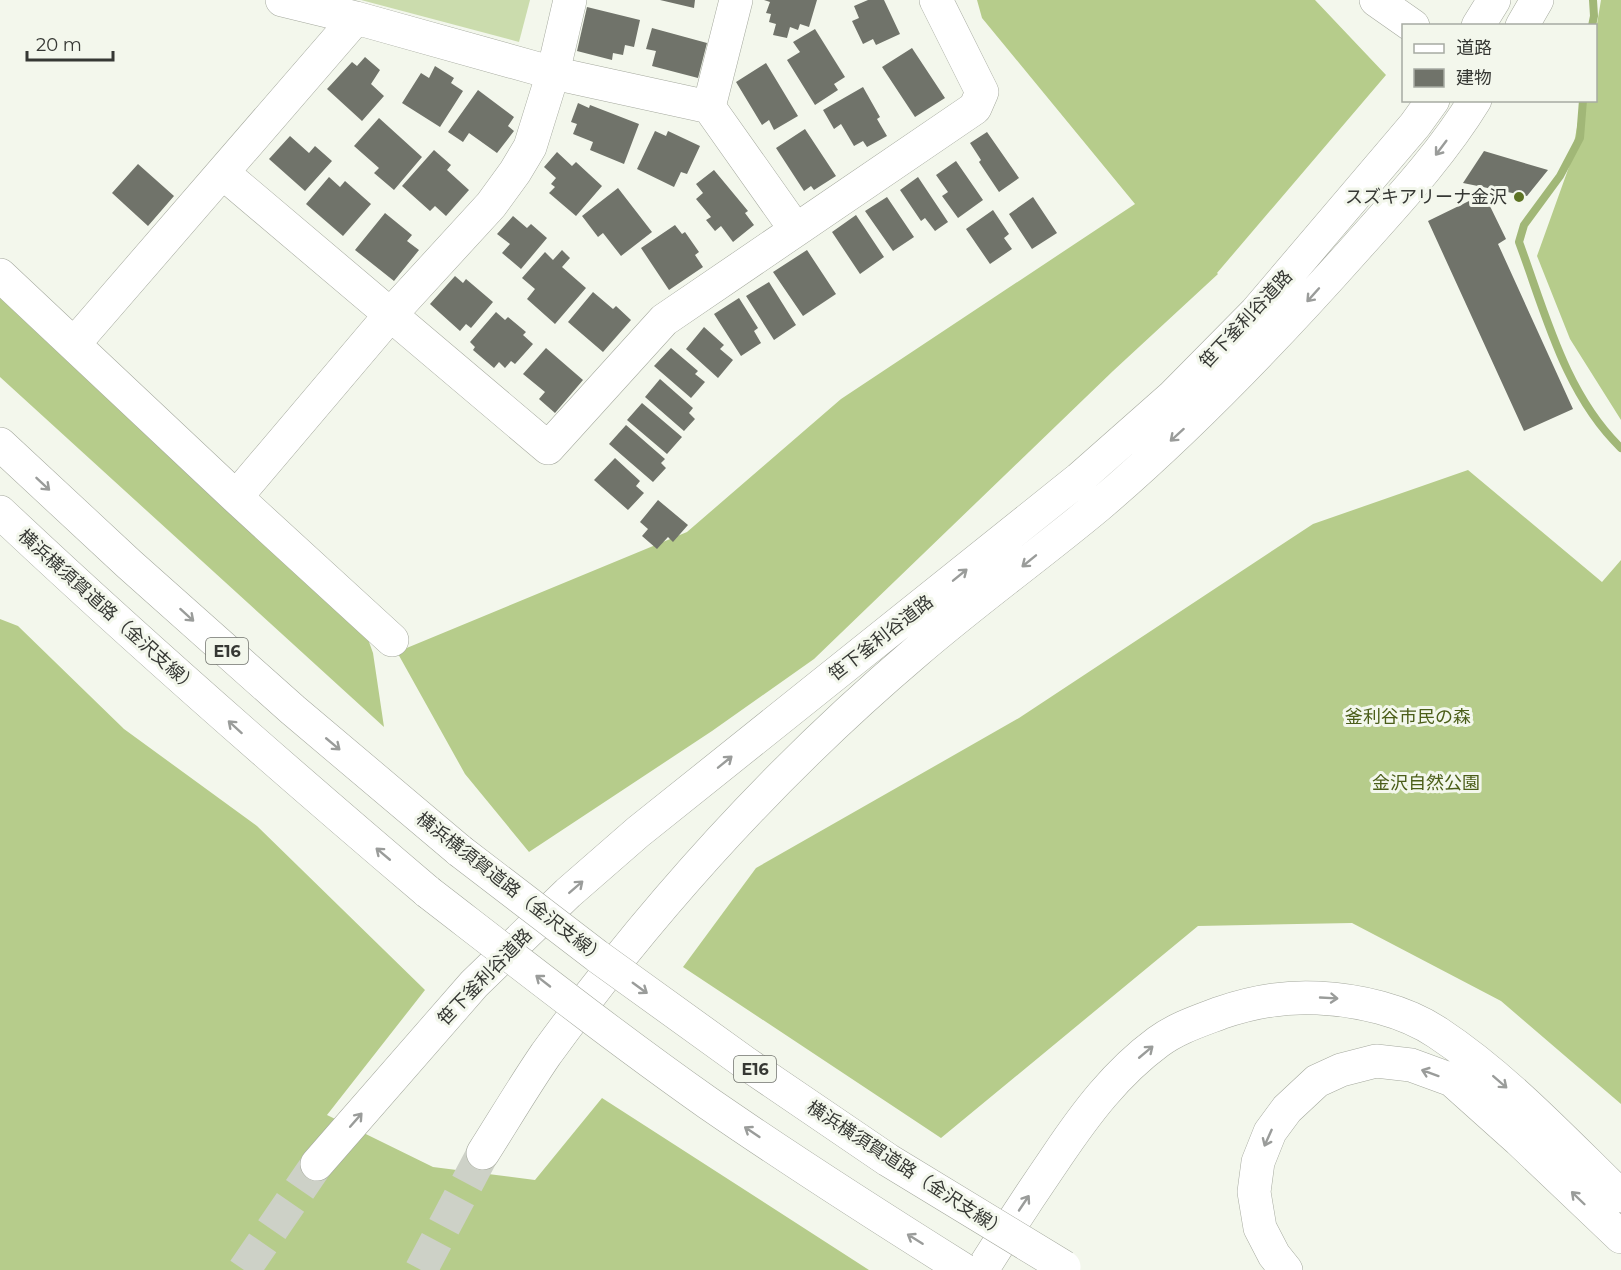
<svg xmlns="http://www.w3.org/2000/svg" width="1621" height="1270" font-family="Montserrat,'Noto Sans JP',sans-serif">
<rect width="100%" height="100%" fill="#f3f7ec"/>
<path fill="#cbdcad" d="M361,0h169l-11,42z"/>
<path fill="#b6cc8b" d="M977,0h338l71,75 -169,198 1,1 -105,97 -299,288 -102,72 -183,121 -64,-78 -68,-122 290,-120 154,-133 294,-195 -153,-186z
M1601,0h20v420l-51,-81 -33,-83 33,-92 12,-63 14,-1v-70z
M0,285l360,332 13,36 11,74 -384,-350z
M1468,470l134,112 19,-22v544l-120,-103 -149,-78 -154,3 -257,212 -258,-171 73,-99 263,-150 294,-194z
M0,619l18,7 106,103 133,97 168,164 -98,125 106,52 102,13 67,-82 267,172h-869z"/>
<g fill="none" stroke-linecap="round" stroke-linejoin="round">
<path stroke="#a1b777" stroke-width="8" d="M1592,26l2,-10 -1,-16
M1583,100l-3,38 -20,38 -36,49 -5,17c26,70 46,152 102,206"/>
</g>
<path fill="#70736a" d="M660,0h35l-1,8z
M764,0h53l-8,27 -9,-3 -2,6 -8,-3 -3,11 -14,-3 3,-11 -7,-2 2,-8 -5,-1 4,-11z
M868,0h16l16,34 -24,11 -3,-6 -10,5 -11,-23 7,-3 -5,-12z
M587,7l53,13 -6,27 -9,-2 -2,10 -10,-2 -1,7 -35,-9z
M652,28l55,15 -9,35 -46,-12 4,-15 -10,-2z
M815,29l30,48 -11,7 4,6 -23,15 -28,-45 13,-8 -7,-10z
M912,48l33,50 -30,19 -33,-50z
M365,57l15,13 -9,14 13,12 -22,25 -35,-32 25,-27 5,4z
M766,63l32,53 -24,14 -5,-10 -7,5 -26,-43z
M435,66l19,12 -3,5 12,8 -23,36 -38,-24 19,-30 8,5z
M863,87l17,30 -3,2 10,17 -20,11 -4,-6 -9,5 -13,-22 -7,5 -11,-19z
M478,90l36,27 -6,9 6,5 -17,22 -28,-20 -6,9 -15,-10z
M578,103l11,5 1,-3 49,19 -15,40 -34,-14 3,-8 -20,-8 4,-10 -6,-2z
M379,118l43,39 -28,33 -20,-17 5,-5 -25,-22z
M805,129l31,47 -22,14 -3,-4 -7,5 -28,-43z
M655,131l11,5 2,-5 32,15 -13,28 -6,-2 -7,15 -37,-18z
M987,132l32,46 -20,14 -20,-30 2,-2 -11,-17z
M290,136l19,17 6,-7 17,15 -27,30 -36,-32z
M434,150l17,15 -4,5 22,20 -23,26 -11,-10 -5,5 -28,-25z
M1484,151l64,19 -21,26 -64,-13z
M557,152l15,14 4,-4 26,24 -26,30 -27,-23 6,-6 -4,-3 5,-6 -12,-11z
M956,161l27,39 -25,18 -16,-22 6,-4 -12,-17z
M138,164l36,32 -26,30 -36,-33z
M714,170l34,41 -3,2 9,12 -21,17 -12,-16 -6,5 -9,-11 5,-3 -15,-18 7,-6 -7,-9z
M329,177l11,10 5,-6 26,23 -28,32 -37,-32z
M918,177l30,45 -13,9 -10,-13 -4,3 -21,-31z
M618,188l34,44 -31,24 -18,-23 -5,4 -16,-21z
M887,197l27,40 -21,14 -28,-40z
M1033,197l24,36 -25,16 -23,-35z
M1487,200l19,39 -8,5 75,165 -49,22 -96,-210 41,-20 2,6z
M993,210l16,24 -5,4 8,11 -22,15 -24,-35z
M385,213l27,22 -5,6 12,9 -25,31 -39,-31z
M856,215l28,42 -24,17 -28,-42z
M513,216l14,12 4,-4 16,14 -26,31 -19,-16 8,-9 -13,-10z
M675,225l7,9 3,-2 14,20 -4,3 8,12 -34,23 -28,-42z
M562,250l8,8 -8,9 24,21 -31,36 -28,-25 8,-10 -13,-11 23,-26 8,8z
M807,250l29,44 -33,22 -30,-44z
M455,276l8,7 3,-4 27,23 -22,26 -5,-4 -6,7 -30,-27z
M769,282l27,43 -22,15 -28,-44z
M593,292l20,17 3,-3 15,14 -28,32 -35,-30z
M739,298l19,30 -4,3 7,12 -20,13 -27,-42z
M496,312l9,8 3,-3 18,15 -3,3 10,9 -18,20 -4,-3 -6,7 -6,-6 -5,6 -21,-18 2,-3 -5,-5z
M704,327l20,18 -4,4 13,11 -15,18 -32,-29z
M546,348l37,32 -28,33 -16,-14 6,-7 -22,-18z
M671,348l27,23 -3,3 10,8 -14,16 -37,-32z
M660,379l33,29 -4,5 6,6 -11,12 -39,-34z
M642,403l40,34 -15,17 -40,-34z
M626,425l39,34 -4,4 5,5 -13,14 -44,-38z
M615,458l25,23 -4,5 8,7 -16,17 -34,-30z
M658,500l30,25 -15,17 -5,-5 -11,12 -15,-13 6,-7 -8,-7z"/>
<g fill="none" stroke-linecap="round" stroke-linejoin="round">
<path stroke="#cdd1c7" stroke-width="33" stroke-dasharray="33 16" stroke-linecap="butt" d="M244,1270l73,-106
M421,1270l62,-117"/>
<g stroke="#a5a99e" stroke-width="34">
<path id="street" d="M282,0l74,18
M709,107l27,-107
M223,173l325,275 116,-128 311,-212 7,-16 -46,-92
M0,275l236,222 156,143
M74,344l282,-326 197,55 156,34 87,123
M236,497l155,-183 100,-109 24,-33 15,-25 23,-74 17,-73"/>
</g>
<g stroke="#a5a99e" stroke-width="34">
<path id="secondary" d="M1376,0l37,26
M1478,26l16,-26
M1522,26l15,-26
M483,1153c21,-33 41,-67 63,-99 107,-147 231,-284 370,-402 59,-51 122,-96 182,-146 93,-79 177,-167 258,-258 42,-47 86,-94 119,-148
M317,1164l157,-180 94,-91 70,-61 441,-353 94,-83 83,-84 159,-187 18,-25"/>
</g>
<g stroke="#a5a99e" stroke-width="34">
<path id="highway" d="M0,444l129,120 164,146 167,141
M0,512c139,131 282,256 428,380
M982,1270c24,-38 49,-76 75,-114 29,-43 59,-83 101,-114 19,-14 41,-21 62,-29 32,-11 64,-17 98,-15 40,2 86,12 120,35 68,45 125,107 183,163
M1286,1270l-12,-15 -14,-27 -6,-36 4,-30 12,-30 17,-23 30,-28 24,-11 35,-9 35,4 41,15 67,60 102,97"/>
</g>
<use href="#street" stroke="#fff" stroke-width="33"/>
<use href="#secondary" stroke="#fff" stroke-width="33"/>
<use href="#highway" stroke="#fff" stroke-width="33"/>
<g stroke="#a5a99e" stroke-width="34" stroke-linecap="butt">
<path id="highway-bridge" d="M460,851l137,105 147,106 144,98 176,107
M428,892c92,71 185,144 280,211 84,58 170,113 256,167"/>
</g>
<use href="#highway-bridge" stroke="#fff" stroke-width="33"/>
</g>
<defs><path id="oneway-shaft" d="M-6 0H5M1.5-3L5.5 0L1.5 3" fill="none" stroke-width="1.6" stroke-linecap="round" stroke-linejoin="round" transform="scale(1.5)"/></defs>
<g stroke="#9a9c9a">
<use href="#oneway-shaft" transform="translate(1441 148) rotate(127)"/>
<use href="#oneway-shaft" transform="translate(1313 295) rotate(132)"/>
<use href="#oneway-shaft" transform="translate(1177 435) rotate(138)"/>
<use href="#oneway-shaft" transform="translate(43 484) rotate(43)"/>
<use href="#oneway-shaft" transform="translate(1029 561) rotate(141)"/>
<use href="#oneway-shaft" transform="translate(960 575) rotate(-39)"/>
<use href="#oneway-shaft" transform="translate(187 615) rotate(42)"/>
<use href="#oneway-shaft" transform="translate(235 727) rotate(-138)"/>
<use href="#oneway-shaft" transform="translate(333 744) rotate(40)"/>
<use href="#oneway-shaft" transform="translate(725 762) rotate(-39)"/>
<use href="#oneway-shaft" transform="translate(383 854) rotate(-140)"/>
<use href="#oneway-shaft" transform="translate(576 887) rotate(-41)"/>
<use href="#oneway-shaft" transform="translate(543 981) rotate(-142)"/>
<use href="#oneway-shaft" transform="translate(640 988) rotate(36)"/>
<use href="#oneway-shaft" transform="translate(1329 998) rotate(3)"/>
<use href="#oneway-shaft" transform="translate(1146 1052) rotate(-40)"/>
<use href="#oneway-shaft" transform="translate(1430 1073) rotate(-160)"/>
<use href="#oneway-shaft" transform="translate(1500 1082) rotate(41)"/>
<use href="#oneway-shaft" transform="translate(356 1120) rotate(-49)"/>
<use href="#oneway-shaft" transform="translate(752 1132) rotate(-146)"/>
<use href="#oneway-shaft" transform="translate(1268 1138) rotate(114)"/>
<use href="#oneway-shaft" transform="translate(1578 1198) rotate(-136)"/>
<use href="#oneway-shaft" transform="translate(1024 1203) rotate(-56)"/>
<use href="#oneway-shaft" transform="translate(915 1239) rotate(-148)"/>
</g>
<circle fill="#5d7324" stroke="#f3f7ec" stroke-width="2" cx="1519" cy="197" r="6"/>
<g text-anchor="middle" stroke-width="6" stroke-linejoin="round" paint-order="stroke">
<g fill="#f3f7ec" stroke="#6f716b" stroke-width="1.5">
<rect x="206" y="638" width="42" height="26" rx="4.5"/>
<rect x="734" y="1056" width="42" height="26" rx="4.5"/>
</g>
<g font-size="16" font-weight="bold" fill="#363834">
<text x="227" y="657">E16</text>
<text x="755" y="1075">E16</text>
</g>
<g font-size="18" fill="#363834" stroke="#f3f7ec" text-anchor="end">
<text x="1507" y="203">スズキアリーナ金沢</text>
</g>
<g font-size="18" fill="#363834" stroke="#f3f7ec">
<text transform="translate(1246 319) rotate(-47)" y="6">笹下釜利谷道路</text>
<text transform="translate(108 611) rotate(42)" y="6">横浜横須賀道路（金沢支線）</text>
<text transform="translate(881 638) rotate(-38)" y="6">笹下釜利谷道路</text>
<text transform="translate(511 888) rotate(38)" y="6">横浜横須賀道路（金沢支線）</text>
<text transform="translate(485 977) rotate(-46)" y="6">笹下釜利谷道路</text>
<text transform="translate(907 1169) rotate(33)" y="6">横浜横須賀道路（金沢支線）</text>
</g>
<g font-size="18" fill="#4b5e19" stroke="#f3f7ec">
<text x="1408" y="723">釜利谷市民の森</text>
<text x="1426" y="789">金沢自然公園</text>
</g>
</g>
<rect x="1402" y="24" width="195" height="78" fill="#f3f7ec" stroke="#a7aba2" stroke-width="1.5"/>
<rect x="1414" y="44" width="30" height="9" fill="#ffffff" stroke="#a7aba2" stroke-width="1.5"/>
<text x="1456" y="54" font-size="18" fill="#363834">道路</text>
<rect x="1414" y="69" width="30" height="18" fill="#70736a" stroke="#a7aba2" stroke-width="1.5"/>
<text x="1456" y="84" font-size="18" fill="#363834">建物</text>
<path d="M27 51v9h86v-9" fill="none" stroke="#363834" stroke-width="3"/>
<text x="36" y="51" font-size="18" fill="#363834" stroke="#f3f7ec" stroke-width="4.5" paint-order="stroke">20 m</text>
</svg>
